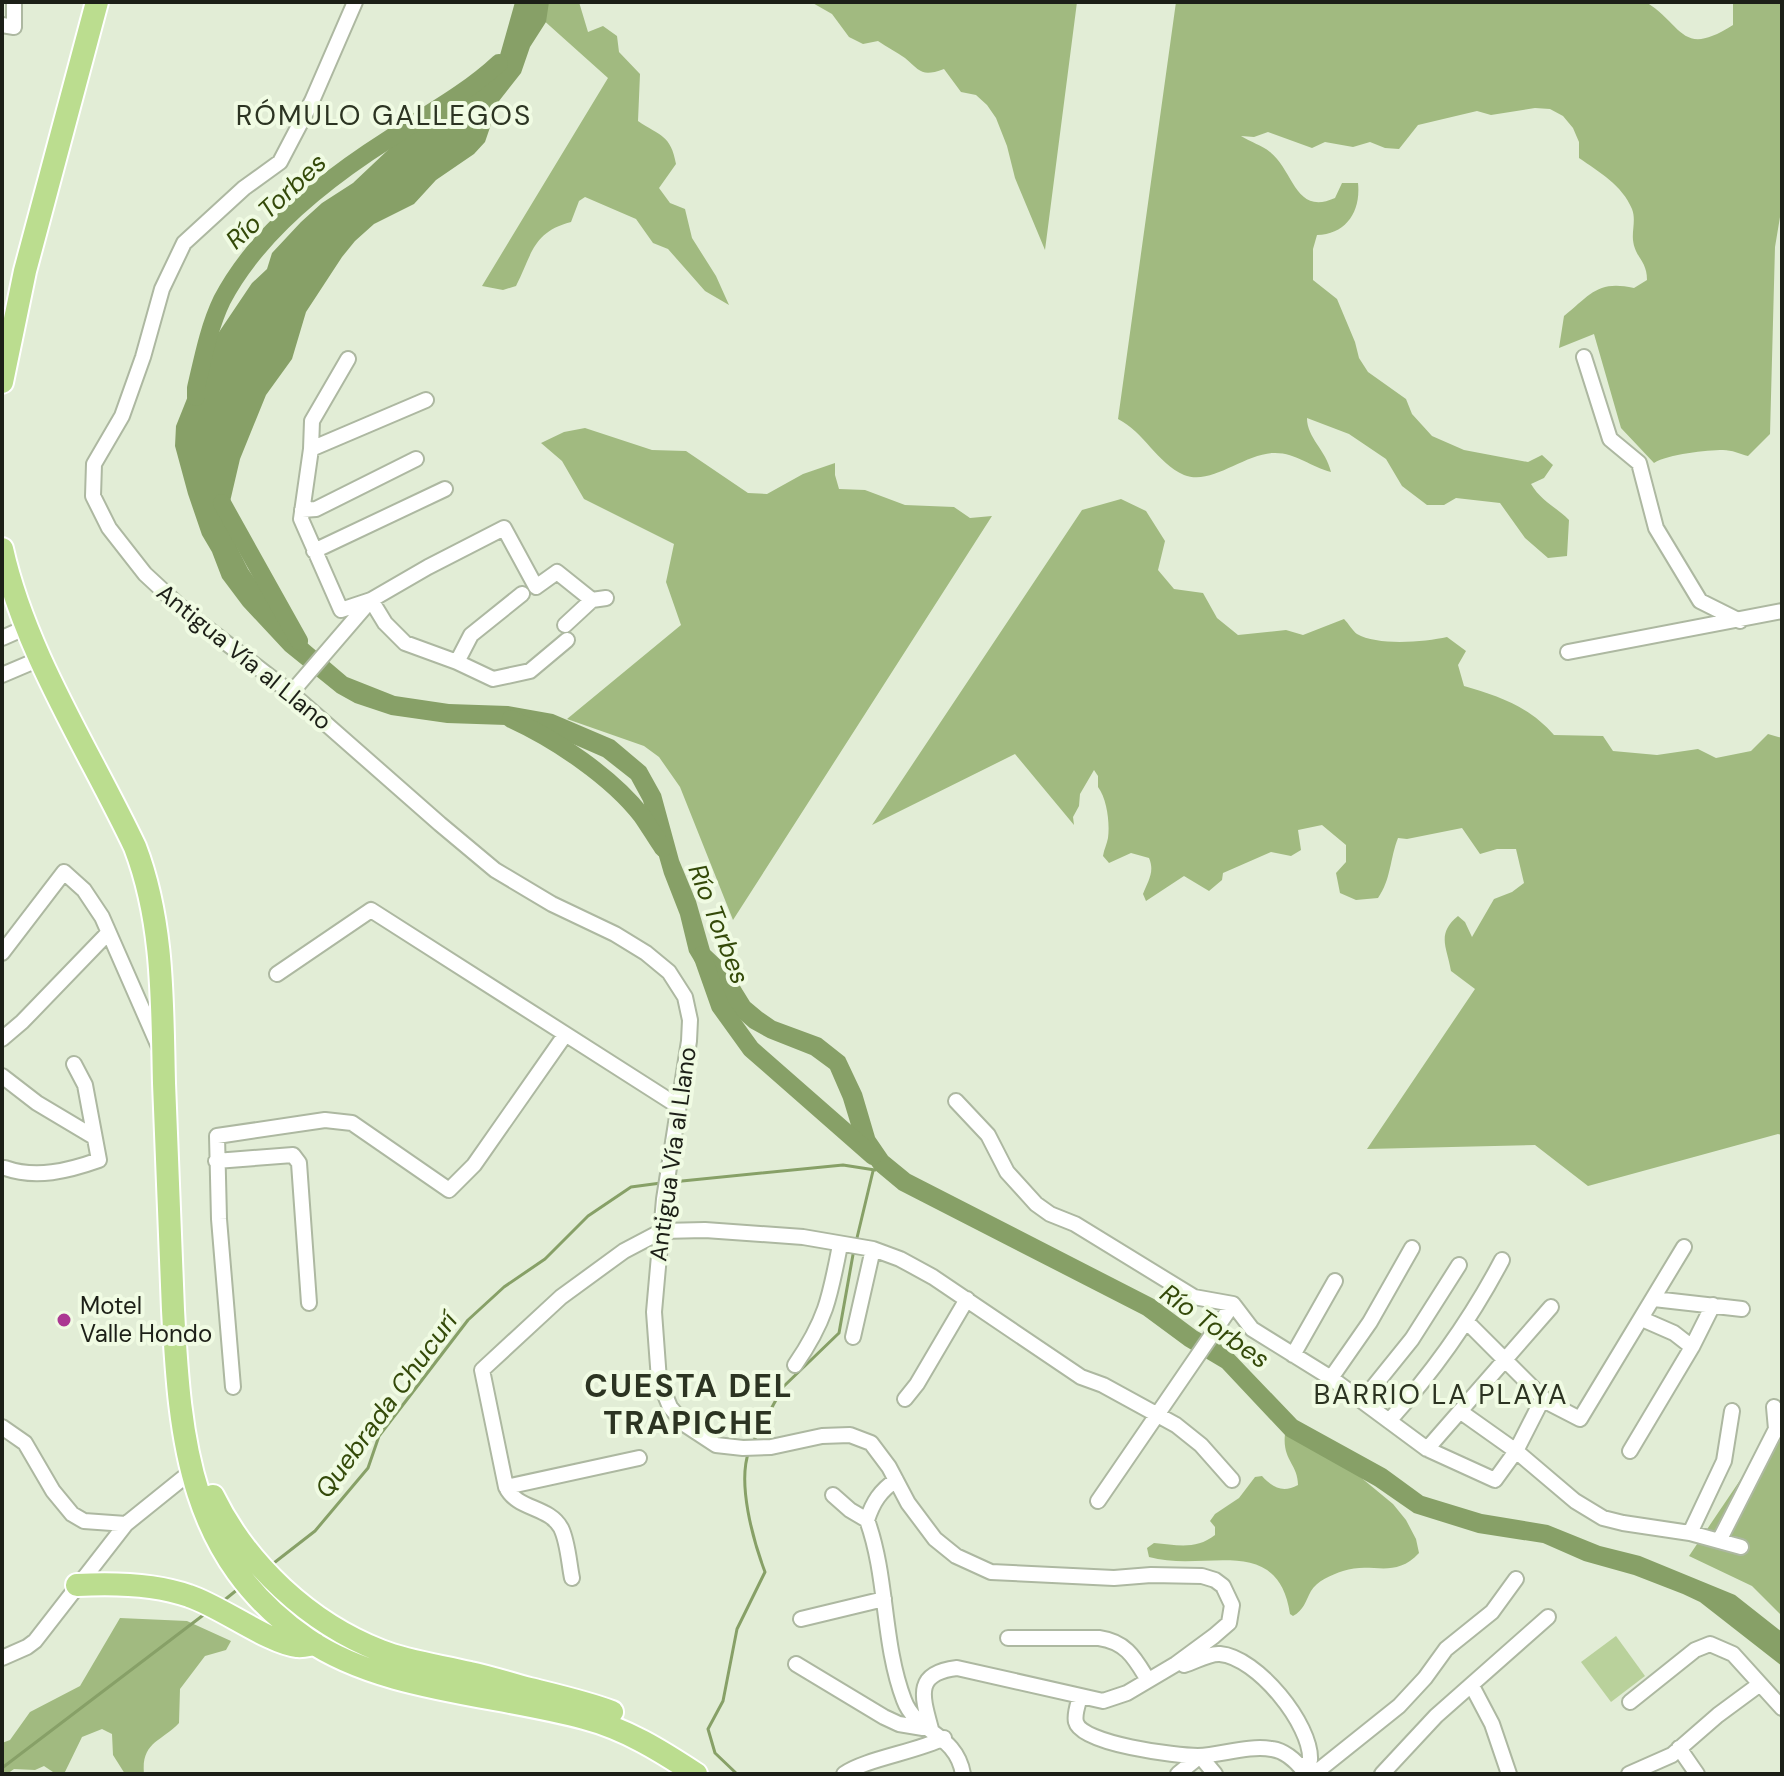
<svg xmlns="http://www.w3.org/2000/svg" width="1784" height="1776" font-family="'DM Sans',sans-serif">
<rect width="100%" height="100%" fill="#e2edd6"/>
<path fill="#b9d19b" d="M1616,1636l29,40 -34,26 -30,-40z"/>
<path fill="#a1ba80" d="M545,2h34l9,30 15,-6 14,10 2,16 21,22 -2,47c22,15 33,14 38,43l-17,24 11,15 15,6 7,29 24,38 13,29 -24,-14 -37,-42 -15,-6 -17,-24 -51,-22 -6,4 -8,21c-39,10 -39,33 -55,64l-13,4 -21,-4 126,-208 -67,-60z
M811,2h266l-32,248 -30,-72 -8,-32 -11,-28 -9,-13 -11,-10 -15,-3 -17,-23c-22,8 -23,3 -39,-11 -8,-6 -19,-11 -27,-17l-15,3 -14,-7 -17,-23z
M1176,2h470c38,24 35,56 87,23v-23h49v203l-7,42 -5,187 -22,22c-8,-2 -16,-6 -25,-6 -16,0 -55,4 -69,13l-33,-35 -27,-94 -35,14 5,-32c27,-22 34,-36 70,-28l13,-8c0,-20 -12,-22 -14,-40 -1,-10 3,-21 -1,-31 -10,-24 -33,-37 -53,-51v-16l-6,-14 -10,-12 -13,-7 -15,-1 -44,7 -14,-4 -59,14 -19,24 -14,-1 -15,-6 -17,5 -28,-5 -13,6 -44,-16 -14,5 -13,-1c9,6 21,9 29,16 24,19 25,64 65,46l7,-15h16c3,29 -12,51 -41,52l-4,14v31l24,19 18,43 4,16 9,14 38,27 6,15 20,22 32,14 64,12 14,-7 11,10 -9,13 -13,6c10,17 24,22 38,36l-2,36 -19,2 -23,-20 -25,-35 -44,-5 -12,7h-17l-25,-19 -16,-27 -37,-25 -42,-16c0,20 19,32 24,54 -20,-5 -36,-20 -58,-19 -31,2 -62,33 -89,22 -27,-12 -40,-43 -66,-56z
M585,428l67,22 34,1 62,42 19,1 36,-20 32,-11v12l4,14 26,1 40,15 49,2 16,11 22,-2 -259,404 -53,-133 -21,-30 -15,-11 -77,-27 114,-94 -15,-43 8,-38 -90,-45 -22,-38 -21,-18 23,-11z
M1121,499l25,12 19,30 -7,29 16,19 29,4 14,25 21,17 48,-5 17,5 41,-16c4,4 9,12 13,15 20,12 68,8 90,3l19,14 -8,14 6,21c35,10 66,21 90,49l49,1 10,15 44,4 41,-6 18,9 35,-7 17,-17 14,4v397l-4,-1 -190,52 -53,-41 -168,4 108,-160 -24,-18c-4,-24 -15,-37 7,-55l7,6 7,15 22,-38 18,-7 12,-9 -8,-34h-19l-17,5 -18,-26 -55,11 -9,-1c-8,20 -7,42 -20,60l-22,2 -16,-7 -4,-20 10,-11v-17l-24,-20 -24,5 3,20 -10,6 -20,-4 -48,21 -1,7 -13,11 -25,-15 -38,25 -3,-7c5,-13 12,-22 6,-36l-18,-5 -22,10 -6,-7c1,-7 4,-12 5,-18 2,-15 -1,-39 -10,-51v-11l-4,-6 -14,24 -1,12 -6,11 1,8 -59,-71 -143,71 210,-315z
M1782,1418v198l-30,-30 -63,-30z
M1285,1434l45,18 63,52 13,16 10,19 3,14c-25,27 -47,8 -76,18 -12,4 -26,10 -32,20 -6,11 -7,19 -18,25l-3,-2c-12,-82 -86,-41 -141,-57l-2,-9 7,-5c23,2 42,7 61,-8v-8l-5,-6 5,-7 24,-16 16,-21 7,-1c11,12 21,17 36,9 0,-21 -16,-25 -13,-51z
M120,1618l67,3 44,20 -5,9 -21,6 -25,33 -1,34c-18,19 -38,19 -35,51h-19l-12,-19 -1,-21 -10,-5 -20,8 -18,37 -11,-2 -9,-6 -9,4 -21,-1 -7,5h-5v-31l8,-3 20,-28 50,-26z"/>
<path fill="#87a067" d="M515,2h34l-3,20 -16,25 -9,26 -22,28 -14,41 -11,12 -38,26 -22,24 -40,20 -19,17 -13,16 -36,55 -14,47 -26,36 -26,64 -11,47 7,39 12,24 28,41 24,27 47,40 48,19 54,8 59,2 45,8 61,26 32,27 15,27 18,66 17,41 14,49 19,18 21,34 12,10 13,9 46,17 24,19 17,36 13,44 13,19 22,18 244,125 43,32 31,17 69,72 89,49 37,27 59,18 66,11 52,21 40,10 95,39 47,37v34l-82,-64 -17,-8 -49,-19 -50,-14 -41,-18 -65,-10 -64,-20 -39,-27 -89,-50 -64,-68 -37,-22 -42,-31 -244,-125 -24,-20 -18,-25 -14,-46 -13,-30 -19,-14 -43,-17 -18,-10 -15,-13 -20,-33 -20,-20 -6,-10 -9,-37 -16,-41 -21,-73 -12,-22 -28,-22 -55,-24 -42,-8 -59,-2 -56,-8 -36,-12 -18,-10 -52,-42 -42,-45 -21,-28 -10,-26 -10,-17 -14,-41 -13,-48 1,-20 16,-40 18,-31 7,-20 35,-52 15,-14 5,-16 29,-31 21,-19 31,-20 54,-51 51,-32 35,-35 7,-10z"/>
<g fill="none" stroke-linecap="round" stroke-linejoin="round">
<path stroke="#87a067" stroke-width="3" d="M672,1182l171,-17 32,5
M856,1242l17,-71
M752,1444l31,-57 56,-54 15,-84
M270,1566l45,-35 53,-63 11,-32 89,-116 36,-33 41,-28 43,-43 43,-29 30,-4
M222,1602l16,-13
M2,1768l204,-155
M737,1774l-22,-21 -7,-24 15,-28 14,-72 28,-57c-12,-32 -28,-89 -16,-121"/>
<path stroke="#87a067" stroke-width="18" d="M196,397v-9c7,-30 13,-61 26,-88 35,-67 104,-121 167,-161 37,-24 78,-46 110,-76
M222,503l77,138
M511,719c44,20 101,58 131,97 7,10 14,22 21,32
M702,955l18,51 31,43 122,107"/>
<g stroke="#adb8a1" stroke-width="18">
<path id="minor" d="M355,2l-43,99 -32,61 -36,26 -60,55 -22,46 -19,68 -21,59 -28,48 -1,32 16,32 36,46 41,38 105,81 149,131 55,46 57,34 63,30 31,19 23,19 16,25 5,23 -1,21 -25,158 -10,113 5,68 11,27 14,17 32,21 27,3 28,-1 51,-11 28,-1 21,8 18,24 19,36 27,36 21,17 35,16 123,6 37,-3 51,1 13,4 8,6 9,19 -3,18 -15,13 -38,28 -49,29 -24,8 -146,-33c-43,5 -35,28 -26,61
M2,25l12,2v-25
M1584,357l26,82 29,24 17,65 44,73 40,20
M348,359l-36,62 -1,28 -10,70 40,91 30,-10 57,-33 76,-39 32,59 21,-15 35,28
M311,449l115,-49
M302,510l14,-1 100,-50
M314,551l131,-62
M565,625l27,-25 14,-2
M2,638l25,-11
M1568,652l214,-41
M457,662l14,-27 51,-41
M2,675l40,-17
M291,693l80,-93 14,23 20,20 52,19 36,17 37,-8 37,-31
M2,953l62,-81 20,18 18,27 57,130
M277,974l94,-64 307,196
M2,1039l20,-17 86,-89
M2,1076l35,27 57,34
M956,1101l32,34 19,37 29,32 14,10 25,10 119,73 39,7 19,25 79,49 96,71 68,31 21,-29 27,-53
M216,1161l77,-6 6,8 10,140
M5,1168c31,11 63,3 94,-8l-14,-75 -11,-21
M1654,1299l88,10
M1642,1319l32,14 18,14
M1467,1322l80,80 33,17 104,-172
M853,1337l20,-88
M1293,1355l42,-74
M795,1365c31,-45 35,-68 45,-120
M1331,1378l39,-56 42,-74
M233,1387l-14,-168 -2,-83 108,-16 27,3 97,67 25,-25 91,-130
M905,1399l12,-15 50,-85
M1362,1401l50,-62 47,-74
M1461,1412l55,39 59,50 28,17 20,5 67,10 51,14
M1389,1421c45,-50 82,-102 113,-161
M2,1427l23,16 28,48 19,23 12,7 42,3
M1427,1449l124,-142
M1630,1451l62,-104 21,-42
M896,1480c-16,11 -23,22 -29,40 21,58 15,122 37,180 12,33 52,33 59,74
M506,1487l133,-29
M833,1495l17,15 17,10
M1098,1501l135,-197
M1690,1533l34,-72 8,-50
M1720,1539l56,-110 -2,-22
M572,1578c-3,-14 -4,-36 -11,-50 -12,-22 -44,-18 -55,-41l-24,-117 79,-73 63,-46 38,-20 43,-1 98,7 70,12 27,10 33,18 148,100 22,8 73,40 25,20 31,35
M801,1619l83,-20
M1008,1638h91c28,4 36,21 49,42
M2,1658l25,-11 8,-6 91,-117 67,-54
M796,1664l88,53 15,7 24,4
M1184,1665c11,-3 25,-12 36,-11 37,3 92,71 90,106l-8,8
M1472,1686l20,38 17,50
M1080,1697c-2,7 -6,18 -4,25 5,22 101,34 122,34 24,-1 50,-11 74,-7 14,2 26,14 34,25
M1630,1702l65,-52 15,-6 23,10 49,54
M1679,1748l18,26
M844,1774c21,-15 72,-22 100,-36
M1178,1774l22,-18 15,18
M1314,1774l85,-68 26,-28 21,-29 46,-37 24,-33
M1382,1774l54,-58 112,-99
M1629,1774l43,-19 46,-40 42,-31"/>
</g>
<g stroke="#fff" stroke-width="26">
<path id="highway" d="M2,382l23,-111 72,-269
M2,549c23,104 88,203 133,298 29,76 27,156 29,236 3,76 6,151 9,227 7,131 16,248 134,329 75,52 190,55 277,79 42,11 77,33 112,56
M213,1496c33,68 96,127 168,155 28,11 60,15 89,22 20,4 40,11 60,16 28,7 55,13 82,23
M77,1585c36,-2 78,-1 112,11 31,10 80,47 108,50 5,1 12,-1 18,-2"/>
</g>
<use href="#minor" stroke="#fff" stroke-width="14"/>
<use href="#highway" stroke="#bbdd8f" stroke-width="22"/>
</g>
<circle fill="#ab3892" stroke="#f0fbe3" stroke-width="3" cx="64" cy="1320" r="8"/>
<g text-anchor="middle" stroke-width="8" stroke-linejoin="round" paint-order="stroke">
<g font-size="24" fill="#1c1f17" stroke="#f0fbe3">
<text transform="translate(244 657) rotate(39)" y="8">Antigua Vía al Llano</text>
<text transform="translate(673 1154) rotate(-82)" y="8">Antigua Vía al Llano</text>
</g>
<g font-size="24" fill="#1c1f17" stroke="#f0fbe3" text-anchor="start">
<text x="80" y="1314">Motel<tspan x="80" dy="28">Valle Hondo</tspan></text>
</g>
<g font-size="26" font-style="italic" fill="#344a09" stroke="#f0fbe3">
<text transform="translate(276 201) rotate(-43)" y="9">Río Torbes</text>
<text transform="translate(719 924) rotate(69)" y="9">Río Torbes</text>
<text transform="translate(1215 1326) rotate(35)" y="9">Río Torbes</text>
<text transform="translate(386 1405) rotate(-54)" y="9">Quebrada Chucurí</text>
</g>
<g font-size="28" letter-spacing="2" fill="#2c3422" stroke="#f0fbe3">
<text x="384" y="125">RÓMULO GALLEGOS</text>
<text x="1441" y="1404">BARRIO LA PLAYA</text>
</g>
<g font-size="32" font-weight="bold" letter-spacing="2" fill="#2c3422" stroke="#f0fbe3">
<text x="689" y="1397">CUESTA DEL<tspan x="689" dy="37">TRAPICHE</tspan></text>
</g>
</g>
<rect width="1784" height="1776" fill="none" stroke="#1c1f17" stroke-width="8"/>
</svg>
